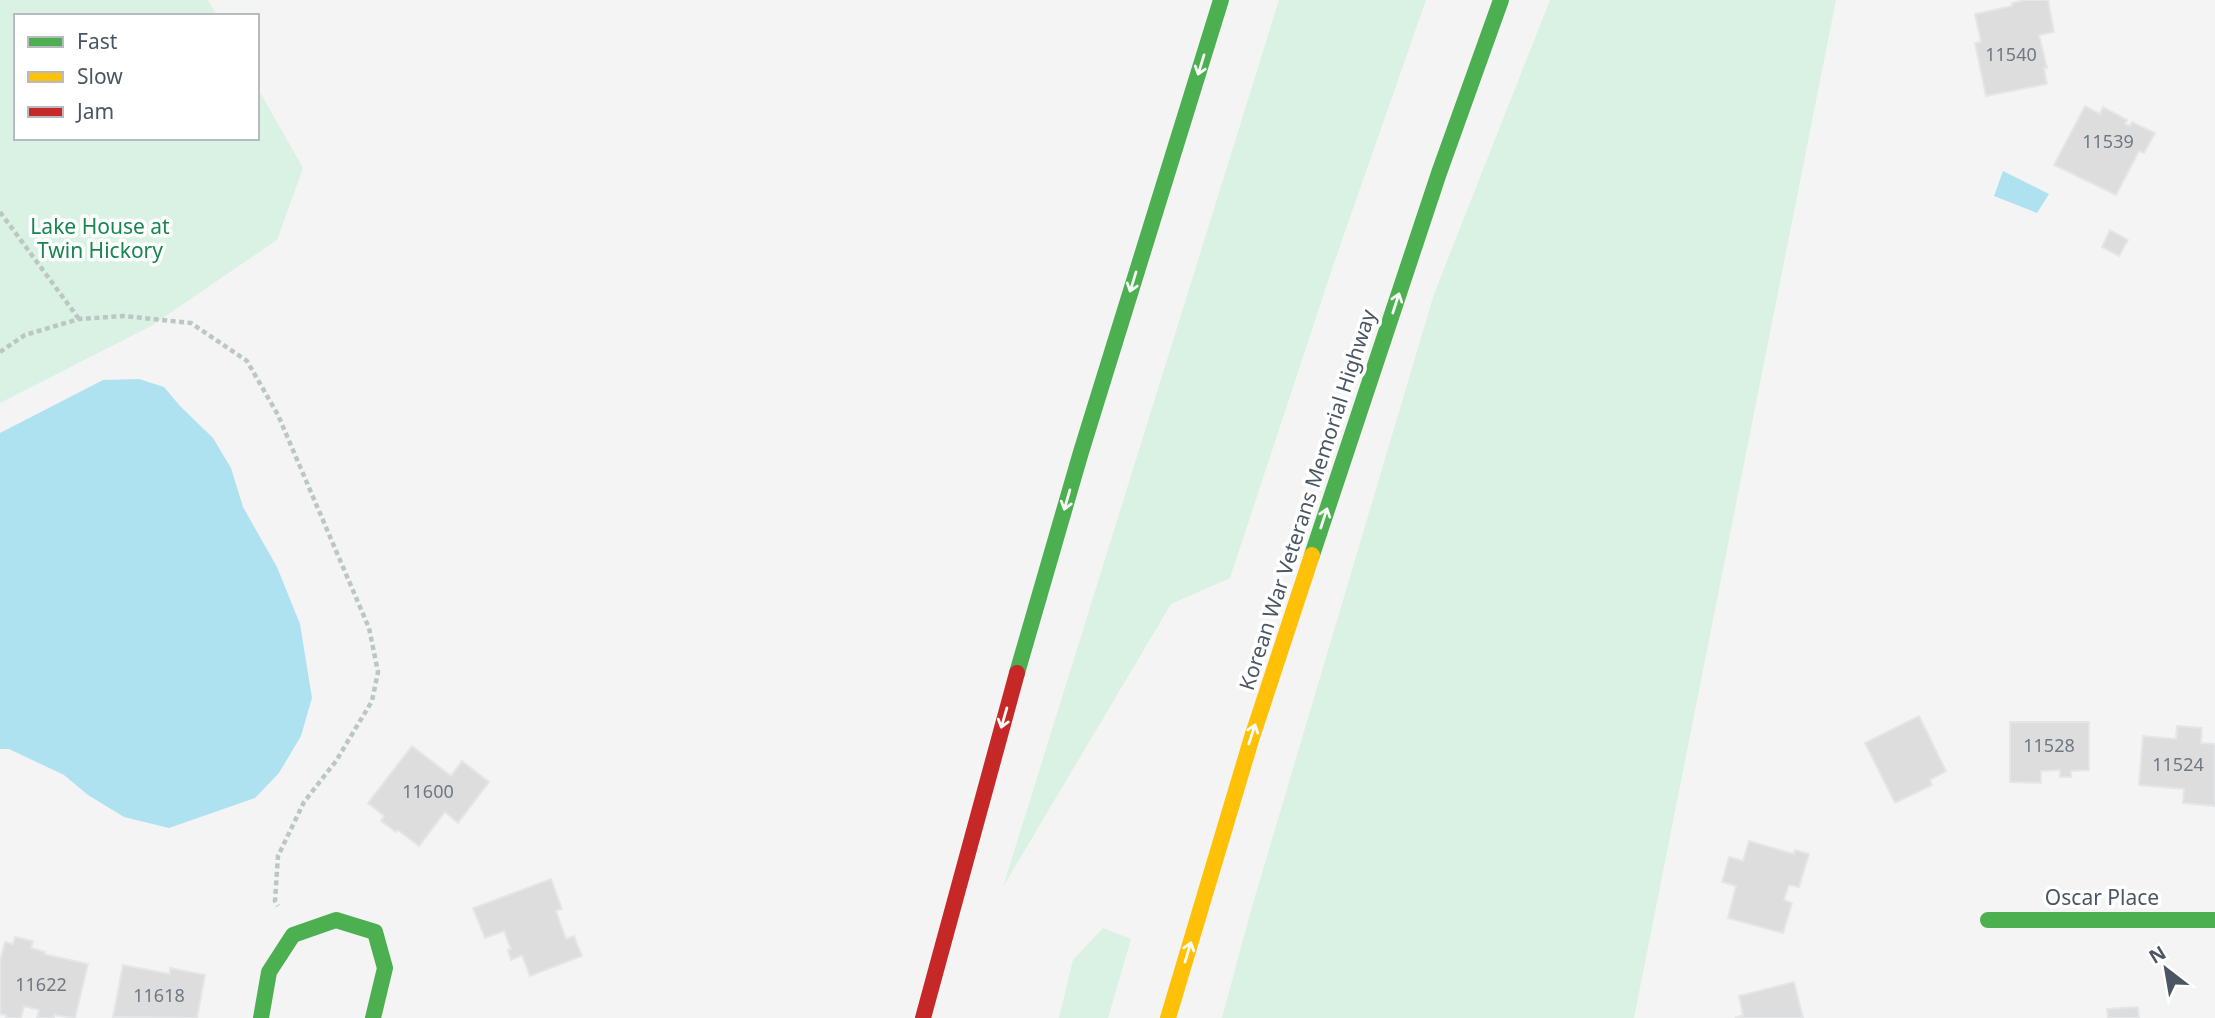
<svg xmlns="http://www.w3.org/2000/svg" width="2215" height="1018" font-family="'Noto Sans',sans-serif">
<rect width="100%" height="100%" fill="#f4f4f4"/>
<path fill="#d9f2e3" d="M0,0h208l9,16h-201v122h241v-51l46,81 -26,72 -126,86 -151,77z
M1279,0h147l-93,266 -103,312 -59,26 -168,283z
M1550,0h286l-202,1018h-412l29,-108 183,-616z
M1103,928l28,11 -23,79h-49l14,-58z"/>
<path fill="#aee2f0" d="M2003,171l46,23 -12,19 -43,-17z
M139,379l25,8 16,19 33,32 18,30 12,39 34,60 23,57 12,74 -11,38 -22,37 -24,25 -86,30 -45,-11 -36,-22 -24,-20 -55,-26h-9v-316l103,-53z"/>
<path fill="#ddddde" stroke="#e5e6e7" stroke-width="2" d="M2025,0h23l6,32 -15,3 8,33h-3l3,16 -61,12 -11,-53 6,-1 -6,-28 37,-8v-3z
M2085,106l15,8 3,-7 24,13 -2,4 5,2 2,-4 23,11 -11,20 -5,-2 -23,44 -62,-30z
M2110,230l18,10 -9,16 -17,-9z
M1919,716l27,55 -16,9 2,5 -37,18 -30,-60z
M2010,722h79v48l-18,1v6h-11v-7l-19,1v12l-31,-1z
M2177,726l25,2 -1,15 14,1v62l-32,-3 1,-14 -45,-4 4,-49 33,3z
M412,746l39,30 11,-15 27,21 -31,41 -13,-11 -26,34 -21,-16 -2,2 -15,-11 3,-5 -16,-13z
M1749,841l45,13 1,-4 14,4 -10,33 -10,-2 -5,15 8,3 -9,30 -55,-15 8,-32 -14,-4 7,-25 14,4z
M551,879l11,30 -6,2 10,28 8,-3 8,20 -52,20 -8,-21 -11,5 -3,-10 3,-1 -7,-18 -19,7 -12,-30z
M15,937l18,4 -2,7 14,4 -1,2 44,10 -13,54 -21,-3v3h-17l2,-8 -15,-4 -3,12h-15v-3l-6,-1v-53l5,-19 8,2z
M123,965l47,9v-6l35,7 -8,43 -84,-1z
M1794,982l9,36h-68l8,-3 -4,-19z
M2138,1007l1,11h-31l-1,-9z"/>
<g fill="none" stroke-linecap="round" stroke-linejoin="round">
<path stroke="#bcc7c4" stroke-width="4.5" stroke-dasharray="5 3.5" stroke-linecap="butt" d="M0,212l79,107
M0,352l25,-17 54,-16 45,-3 67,7 56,38 31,54 91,213 9,44 -6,29 -36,60 -32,41 -26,54 -3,45 3,5"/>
<path stroke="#4caf50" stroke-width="16" d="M1312,555l127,-382 62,-173
M1017,673l64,-221 140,-452
M1988,920h227
M261,1018l8,-46 24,-37 43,-15 39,12 10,36 -12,50"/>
<path stroke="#ffc107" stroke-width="16" d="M1168,1018l84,-281 60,-182"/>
<path stroke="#c62828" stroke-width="16" d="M923,1018l94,-345"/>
</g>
<defs><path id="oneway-shaft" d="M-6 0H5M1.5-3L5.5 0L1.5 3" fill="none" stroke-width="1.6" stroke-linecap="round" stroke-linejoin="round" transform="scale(1.75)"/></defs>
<g stroke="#f6fbf6">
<use href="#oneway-shaft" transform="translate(1201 65) rotate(107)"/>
<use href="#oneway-shaft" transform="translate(1133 282) rotate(107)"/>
<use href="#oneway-shaft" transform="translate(1396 303) rotate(-72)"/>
<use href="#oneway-shaft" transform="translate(1067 500) rotate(106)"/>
<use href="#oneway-shaft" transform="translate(1324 518) rotate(-72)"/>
<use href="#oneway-shaft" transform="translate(1004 718) rotate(106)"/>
<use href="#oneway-shaft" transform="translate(1252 734) rotate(-72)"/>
<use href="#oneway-shaft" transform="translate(1188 952) rotate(-73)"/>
</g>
<g text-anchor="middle" stroke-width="7" stroke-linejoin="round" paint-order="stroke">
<g font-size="18" fill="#707881">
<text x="2011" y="61">11540</text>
<text x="2108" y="148">11539</text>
<text x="2049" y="752">11528</text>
<text x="2178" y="771">11524</text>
<text x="428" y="798">11600</text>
<text x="41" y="991">11622</text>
<text x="159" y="1002">11618</text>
</g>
<g font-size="21" fill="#17864f" stroke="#fff">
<text x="100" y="234">Lake House at<tspan x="100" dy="24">Twin Hickory</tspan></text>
</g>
<g font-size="21" fill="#4a5661" stroke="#fff">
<text transform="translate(1308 500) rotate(-72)" y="7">Korean War Veterans Memorial Highway</text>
<text x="2102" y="905">Oscar Place</text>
</g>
</g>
<rect x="14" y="14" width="245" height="126" fill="#ffffff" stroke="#b7bbc0" stroke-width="2"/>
<rect x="28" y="37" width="35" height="10" fill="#4caf50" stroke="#b7bbc0" stroke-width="2"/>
<text x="77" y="49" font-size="21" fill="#4a5661">Fast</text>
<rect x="28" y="72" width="35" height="10" fill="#ffc107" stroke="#b7bbc0" stroke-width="2"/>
<text x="77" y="84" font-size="21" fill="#4a5661">Slow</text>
<rect x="28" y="107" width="35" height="10" fill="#c62828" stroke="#b7bbc0" stroke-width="2"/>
<text x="77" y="119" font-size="21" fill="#4a5661">Jam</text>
<g transform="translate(2166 969) rotate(329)" stroke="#ffffff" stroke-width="5" paint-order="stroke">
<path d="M0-5L12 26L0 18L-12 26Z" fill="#4a5661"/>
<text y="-10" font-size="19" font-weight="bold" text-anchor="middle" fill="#4a5661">N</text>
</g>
</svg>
